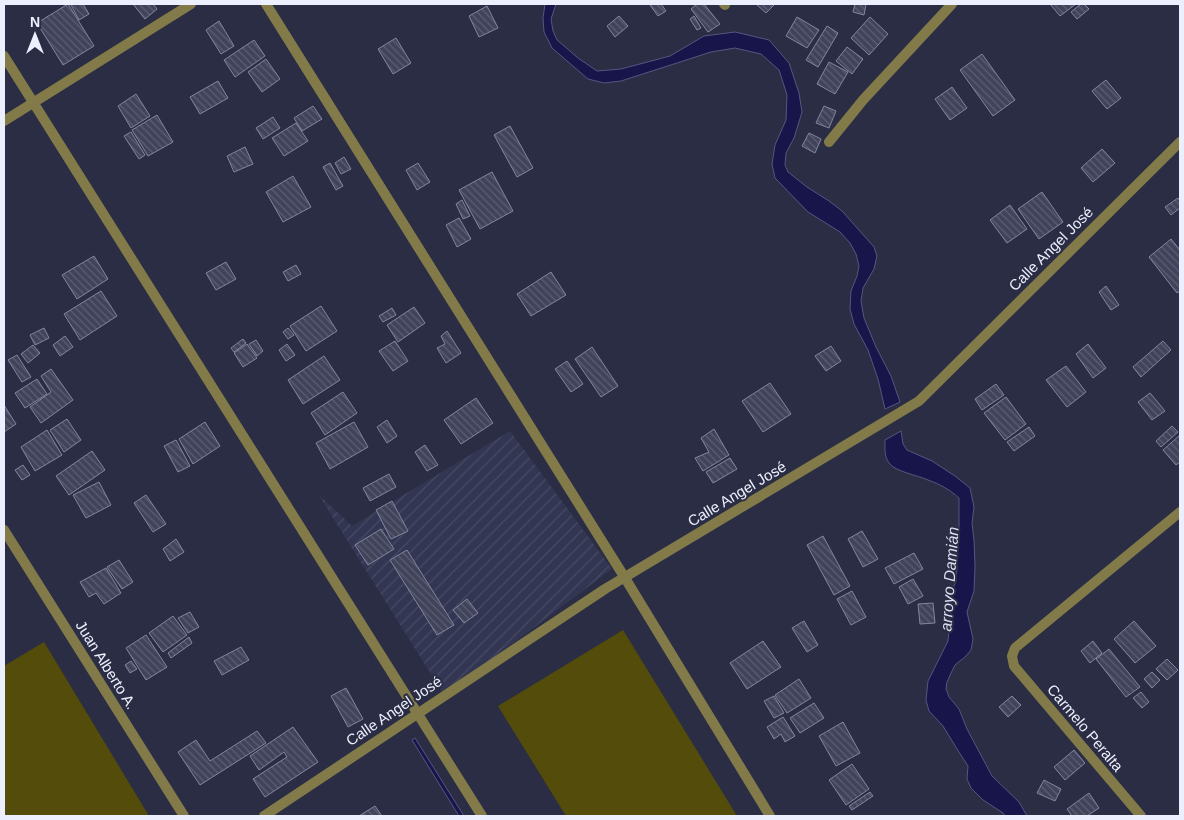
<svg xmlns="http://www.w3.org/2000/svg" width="1184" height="820" font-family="Arial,sans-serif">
<defs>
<pattern id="industrial-furrows" width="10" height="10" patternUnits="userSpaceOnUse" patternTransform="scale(1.25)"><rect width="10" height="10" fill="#323652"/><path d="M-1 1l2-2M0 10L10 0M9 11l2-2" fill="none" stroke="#464a63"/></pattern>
<pattern id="building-back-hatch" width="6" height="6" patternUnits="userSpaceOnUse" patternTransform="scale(1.25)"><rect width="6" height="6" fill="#40435a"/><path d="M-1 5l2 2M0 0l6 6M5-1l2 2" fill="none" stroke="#5c5e73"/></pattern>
</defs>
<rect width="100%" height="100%" fill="#2b2d44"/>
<path fill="url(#industrial-furrows)" d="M510,431l102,138 -168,126 -126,-201 34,32z"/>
<path fill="#544c0a" d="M623,630l114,186h-171l-68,-110z
M44,642l105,174h-145v-150z"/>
<path fill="#17154a" stroke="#575680" d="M545,4h11l-5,15 2,12 4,9 21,18 19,13 24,-2 49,-13 34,-20 31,-4 34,8 20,23 10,30 3,19 -8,26 -8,15 -1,12 3,7 19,15 22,14 13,10 32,36 3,9 -3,13 -11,19 -2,13 3,17 12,29 15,29 9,26 -15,7 -7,-30 -10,-29 -14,-26 -4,-15 1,-18 6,-15 2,-10 -3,-12 -6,-11 -10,-11 -32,-20 -33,-34 -3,-14 3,-19 11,-25 1,-25 -8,-25 -18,-16 -26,-6 -24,4 -90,29 -17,2 -16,-4 -36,-31 -8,-16 -1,-14z
M901,431l2,13 4,6 25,11 23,15 15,12 4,19 -2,16 2,17 1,26 -1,25 -7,21 6,27 -2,11 -5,6 -11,9 -3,6 -5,11 -1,7 3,8 10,12 8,20 25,47 27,26 8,14h-22l-2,-3 -20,-13 -12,-12 -4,-9 1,-13 -11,-17 -14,-23 -14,-15 -3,-11 2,-19 20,-40 2,-20 -1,-21 1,-6 6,-12 1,-14 2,-43v-27c-9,-8 -19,-14 -31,-18 -11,-5 -32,-8 -39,-17 -5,-7 -4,-15 -4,-23z
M415,738l49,78h-5l-47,-76z"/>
<path fill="url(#building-back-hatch)" stroke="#8286a0" d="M68,4l26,42 -31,19 -26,-42z
M73,4h10l6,10 -10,6 -8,-15z
M133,4h20l4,5 -12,10z
M651,4h10l5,7 -8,5 -8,-11z
M697,4h7l16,20 -12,8 -17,-23z
M756,4h19l-9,9z
M855,4h11l-2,11 -11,-3z
M1050,4h26l-16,12z
M1081,4h3l5,5 -12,10 -6,-7z
M487,6l11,22 -19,9 -10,-21z
M619,16l9,10 -13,11 -8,-11z
M694,16l7,12 -4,2 -7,-11z
M797,17l22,13 -12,18 -21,-12z
M870,17l18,17 -19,21 -18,-17z
M219,21l15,25 -13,8 -15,-24z
M827,26l11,7 -20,34 -12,-7z
M396,38l15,25 -18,11 -15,-25z
M254,40l11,16 -30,21 -11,-17z
M847,47l16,12 -11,15 -16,-13z
M982,54l33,46 -22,16 -33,-46z
M266,59l14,20 -18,13 -14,-20z
M829,62l19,10 -13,22 -18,-10z
M1106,80l15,18 -14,11 -15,-18z
M218,81l10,17 -28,16 -10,-17z
M952,87l15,21 -17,12 -15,-21z
M136,94l14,22 -19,12 -13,-22z
M313,106l9,13 -20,12 -8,-13z
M824,106l12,5 -7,17 -13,-5z
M157,115l16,27 -25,14 -16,-26z
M273,117l7,11 -17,11 -7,-11z
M296,123l12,18 -24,15 -12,-18z
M510,126l23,42 -16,9 -23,-42z
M131,132l14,23 -6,4 -15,-23z
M809,133l12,6 -6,14 -13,-7z
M245,147l8,17 -19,8 -7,-16z
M1102,149l13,14 -22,19 -12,-14z
M344,157l7,12 -10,5 -6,-11z
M330,163l13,23 -7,4 -13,-23z
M418,163l12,19 -13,8 -11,-20z
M492,172l21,39 -33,18 -21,-39z
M293,176l18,31 -28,15 -17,-30z
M1042,192l21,30 -24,17 -21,-30z
M1178,198l2,3v7l-9,7 -6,-8z
M462,200l8,16 -7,3 -7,-15z
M1010,205l17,24 -20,14 -17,-23z
M459,218l12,21 -14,8 -11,-22z
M1171,239l9,11v41l-3,2 -28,-36z
M94,256l14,23 -31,20 -15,-24z
M226,262l10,17 -20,11 -10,-17z
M296,265l5,9 -13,7 -5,-9z
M551,272l15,23 -35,21 -14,-22z
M1106,286l13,19 -8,5 -12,-18z
M101,291l16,25 -37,24 -16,-26z
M321,306l16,25 -31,20 -16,-25z
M414,307l11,16 -27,19 -11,-17z
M392,308l4,7 -13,7 -4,-6z
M44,328l5,10 -14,7 -5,-10z
M288,328l6,7 -6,4 -5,-7z
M447,331l14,22 -15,10 -9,-15 8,-4 -4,-8z
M65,336l8,11 -13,9 -7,-11z
M243,339l3,4 -12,9 -3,-4z
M256,340l7,11 -6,5 -8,-12z
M395,341l13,20 -15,10 -14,-20z
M1163,341l8,9 -30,27 -8,-10z
M247,344l10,14 -14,9 -9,-14z
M287,344l8,11 -9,6 -7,-11z
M1088,344l18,24 -13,10 -17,-24z
M33,345l7,8 -12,10 -7,-9z
M831,346l10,15 -15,10 -11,-15z
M592,347l26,39 -17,11 -26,-38z
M17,355l14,22 -9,5 -14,-22z
M324,356l16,24 -37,24 -15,-24z
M567,361l16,23 -12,8 -16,-23z
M1066,366l20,26 -19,15 -21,-27z
M51,369l22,31 -32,23 -11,-16 21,-15 -10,-16z
M37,379l10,15 -22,14 -10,-15z
M770,383l21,31 -28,18 -21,-31z
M996,384l8,11 -22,15 -7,-11z
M343,392l14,21 -32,22 -14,-22z
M1150,393l15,18 -13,9 -14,-18z
M1006,397l20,27 -21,16 -21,-27z
M476,398l17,25 -32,21 -17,-24z
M4,405l12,19 -12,8z
M67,419l14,21 -17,12 -14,-22z
M387,420l10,16 -10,7 -10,-16z
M205,422l15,24 -27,18 -14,-25z
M354,422l14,25 -38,22 -14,-26z
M1172,426l6,6 -17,15 -5,-6z
M1029,427l6,9 -21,15 -7,-9z
M714,429l15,26 -26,16 -8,-13 14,-6 -8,-14z
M47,430l15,25 -27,16 -14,-24z
M1180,435v27l-4,3 -13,-15z
M176,440l14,26 -12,6 -14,-26z
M425,445l13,20 -11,6 -12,-19z
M92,451l13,19 -36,25 -13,-19z
M730,458l7,11 -24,14 -7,-11z
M23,465l7,10 -8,5 -7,-10z
M389,474l7,13 -26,14 -7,-13z
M99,482l12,23 -25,13 -13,-23z
M146,495l20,29 -13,8 -19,-29z
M392,501l16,30 -17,8 -15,-29z
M381,529l13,20 -26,16 -13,-20z
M862,531l16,28 -15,8 -15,-28z
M823,536l27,50 -16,9 -27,-50z
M176,539l8,13 -14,9 -7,-12z
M407,550l47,75 -17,10 -47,-75z
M914,553l9,16 -29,15 -9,-16z
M119,560l14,22 -11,7 -15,-22z
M106,568l15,25 -17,11 -8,-11 -7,4 -9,-15z
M913,579l10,17 -15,8 -9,-17z
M852,591l14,26 -15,8 -14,-26z
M467,599l11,14 -14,10 -11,-13z
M933,603l2,20 -15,1 -2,-20z
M190,612l9,15 -11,6 -10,-15z
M173,616l14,19 -24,17 -14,-19z
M804,621l14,24 -11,7 -15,-24z
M1134,621l22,25 -21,17 -21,-24z
M146,635l21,32 -21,13 -20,-32z
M189,637l3,6 -21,15 -3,-5z
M763,641l18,26 -34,22 -17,-26z
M1093,641l9,12 -12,10 -9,-12z
M241,647l8,13 -27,15 -8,-14z
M1109,649l31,38 -14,10 -30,-38z
M1167,659l11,11 -11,10 -11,-11z
M131,661l6,8 -7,4 -5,-8z
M1152,672l8,8 -8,8 -8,-9z
M799,679l12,19 -24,15 -12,-18z
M346,688l17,31 -15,8 -17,-31z
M1141,692l8,10 -7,6 -9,-10z
M774,696l10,17 -10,5 -10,-17z
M1012,696l9,9 -13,12 -9,-10z
M814,703l10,15 -24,15 -10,-15z
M783,717l12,19 -10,6 -4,-8 -7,5 -7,-12z
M843,722l17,31 -24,13 -17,-30z
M293,727l25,35 -53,35 -12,-18 34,-22 -3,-5 -25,18 -9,-14z
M257,731l9,12 -66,42 -22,-33 18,-12 14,21z
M1074,750l11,13 -20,17 -11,-13z
M852,764l17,25 -23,16 -17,-25z
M1044,780l17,9 -6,12 -18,-8z
M870,792l3,4 -21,14 -3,-4z
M1089,793l10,15 -12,8h-15l-5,-7z
M375,806l7,10h-23z"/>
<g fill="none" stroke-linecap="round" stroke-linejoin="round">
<path stroke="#827b49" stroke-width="10" d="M724,4l1,1"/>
<path stroke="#827b49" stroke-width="10" d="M266,4l359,574 145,238
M4,56l478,760
M4,121l187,-117
M829,142l34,-42 89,-96
M4,530l180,286
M264,816l341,-227 314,-188 261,-259
M1141,816l-127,-150 -2,-10 3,-8 165,-136"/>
</g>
<g text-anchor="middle" stroke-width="4" stroke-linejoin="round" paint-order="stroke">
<g font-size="15" fill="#eceffd" stroke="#2b2d44">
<text transform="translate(1051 249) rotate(-45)" y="5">Calle Angel José</text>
<text transform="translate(737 494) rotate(-31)" y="5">Calle Angel José</text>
<text transform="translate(106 665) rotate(58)" y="5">Juan Alberto A.</text>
<text transform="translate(394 711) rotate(-34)" y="5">Calle Angel José</text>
<text transform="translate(1085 728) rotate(50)" y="5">Carmelo Peralta</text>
</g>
<g font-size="16" font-style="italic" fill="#dcdff1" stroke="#2b2d44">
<text transform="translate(949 579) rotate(-86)" y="6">arroyo Damián</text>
</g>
</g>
<rect width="1184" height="820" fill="none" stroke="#eceffd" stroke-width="10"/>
<g transform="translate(35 35)" stroke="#2b2d44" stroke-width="4" paint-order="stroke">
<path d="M0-4L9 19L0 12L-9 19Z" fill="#eceffd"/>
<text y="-8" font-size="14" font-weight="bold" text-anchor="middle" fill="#eceffd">N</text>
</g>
</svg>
